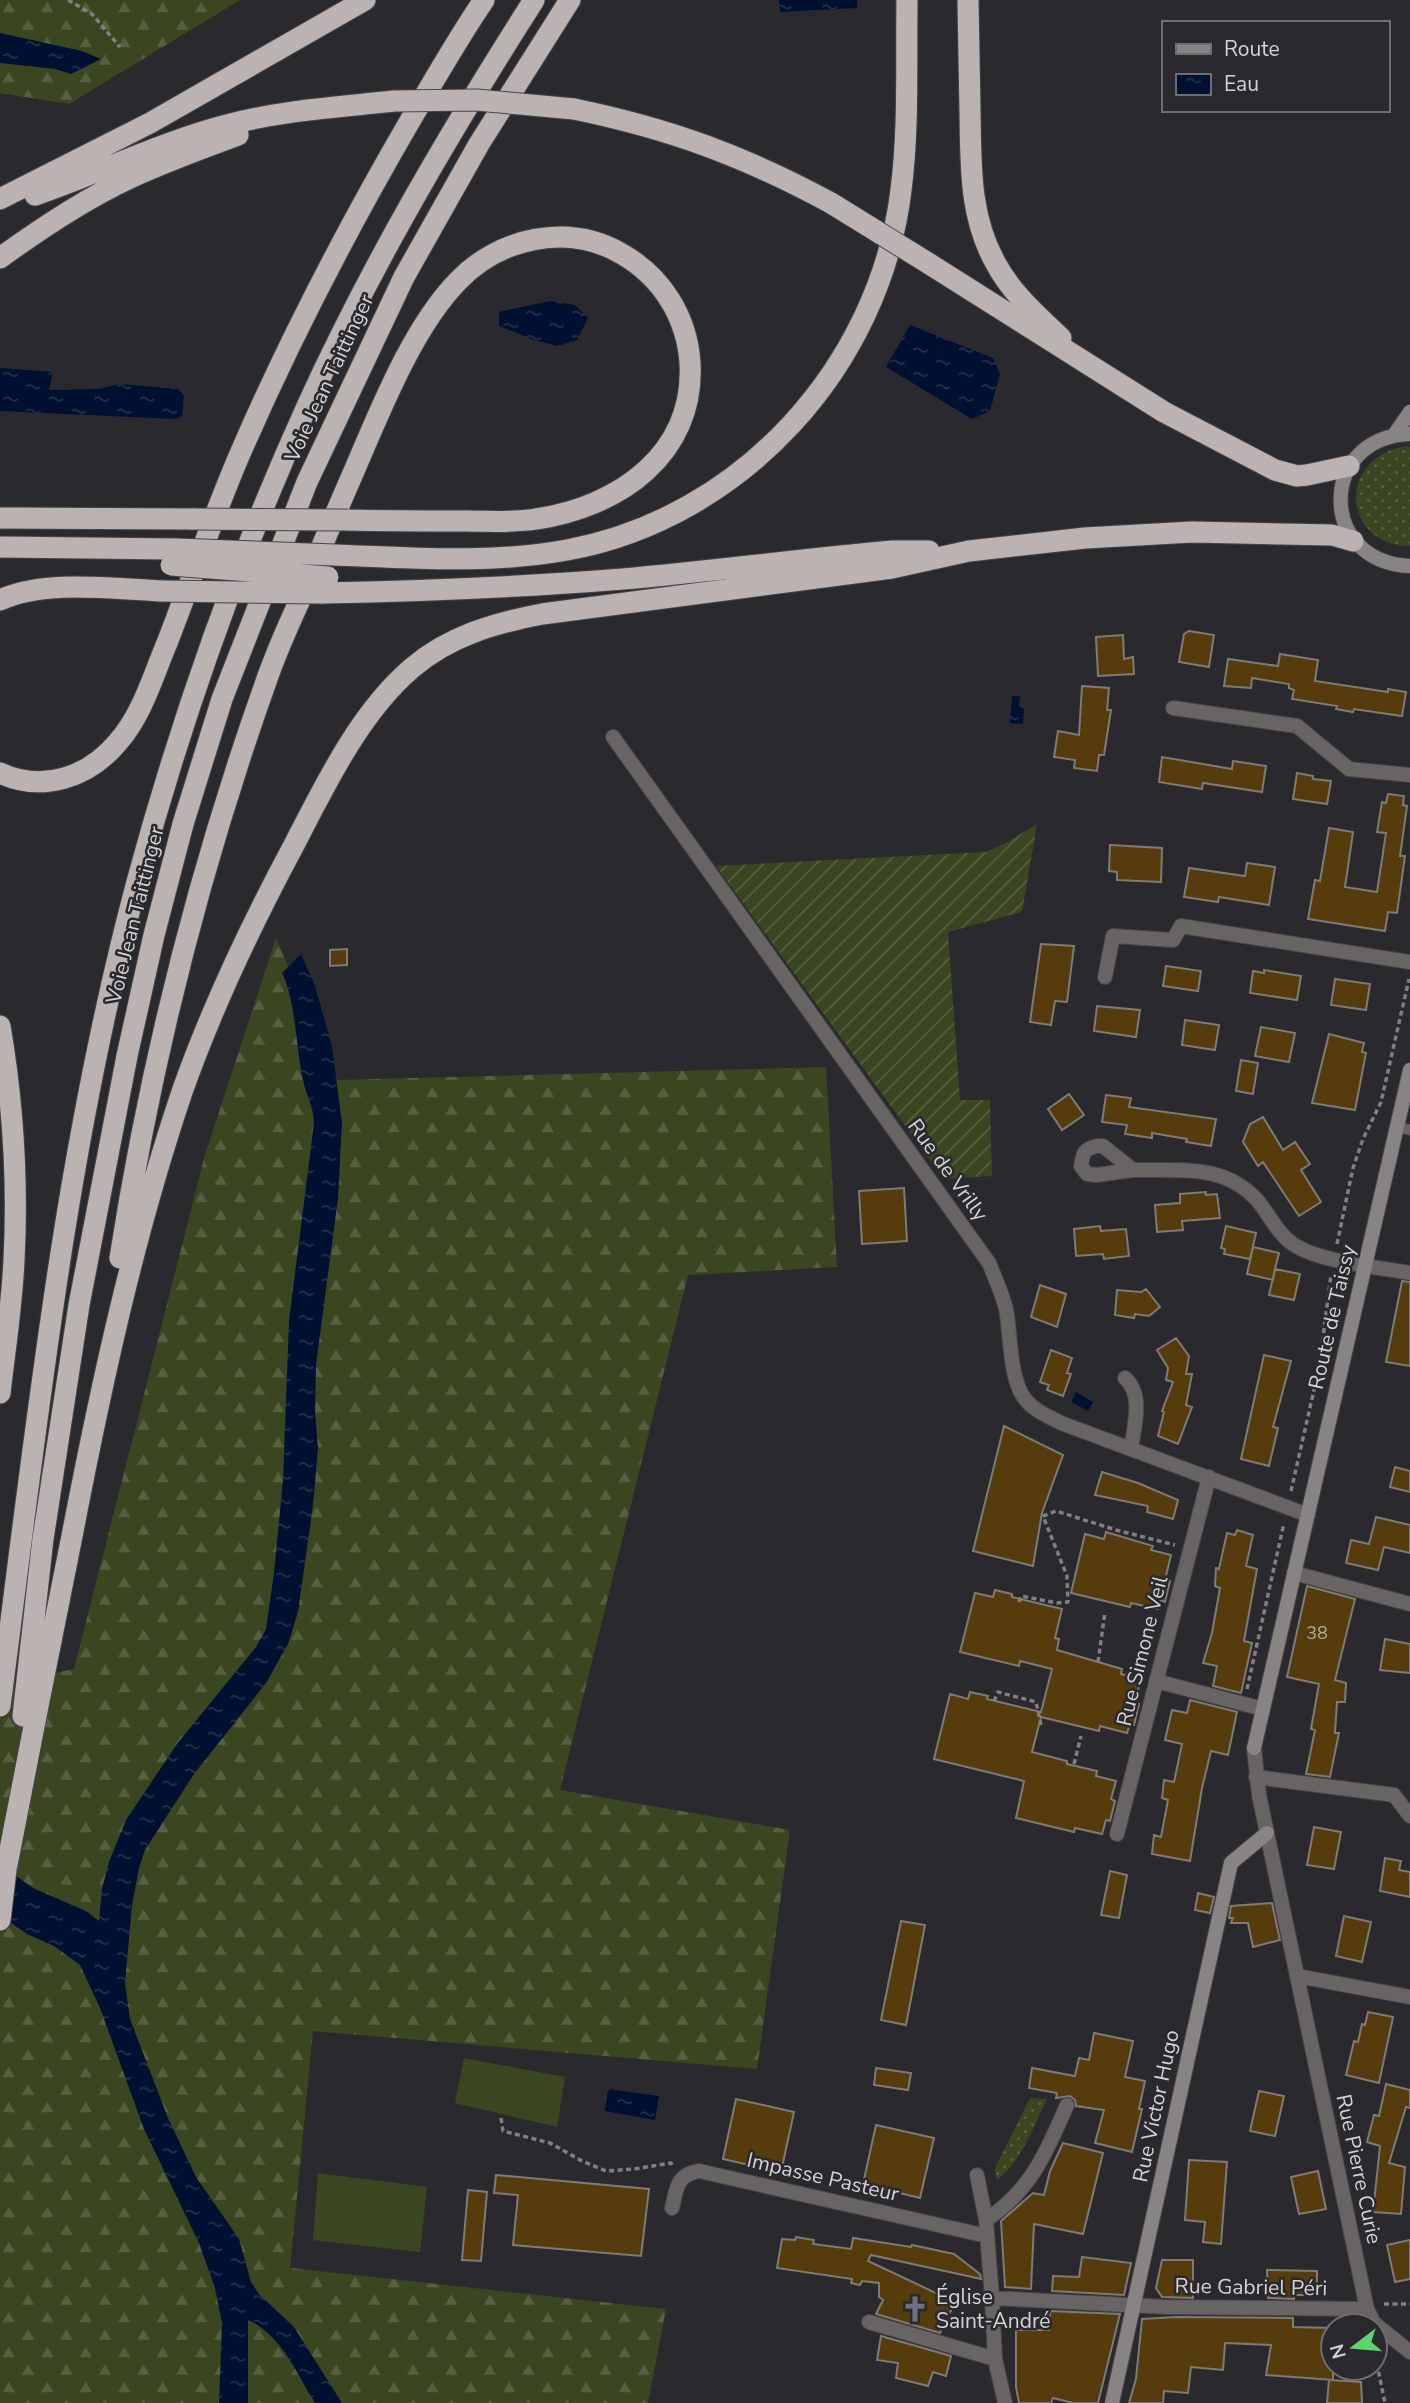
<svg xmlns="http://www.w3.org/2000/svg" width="1410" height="2403" font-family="'Nunito Sans',sans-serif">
<defs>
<pattern id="grass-dots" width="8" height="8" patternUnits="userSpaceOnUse" patternTransform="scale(1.75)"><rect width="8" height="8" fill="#3a4620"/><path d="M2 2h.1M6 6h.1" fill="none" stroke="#566040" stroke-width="1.8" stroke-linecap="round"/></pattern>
<pattern id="forest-firs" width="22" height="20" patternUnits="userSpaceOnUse" patternTransform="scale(1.75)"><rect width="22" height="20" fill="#3a4620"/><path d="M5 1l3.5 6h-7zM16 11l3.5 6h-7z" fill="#566040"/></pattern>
<pattern id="garden-furrows" width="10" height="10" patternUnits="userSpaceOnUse" patternTransform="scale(1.75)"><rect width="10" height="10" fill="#3a4620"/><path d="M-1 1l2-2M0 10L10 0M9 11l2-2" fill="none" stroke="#566040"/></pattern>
<pattern id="water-ripples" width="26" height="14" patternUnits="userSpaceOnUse" patternTransform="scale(1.75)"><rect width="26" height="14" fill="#001030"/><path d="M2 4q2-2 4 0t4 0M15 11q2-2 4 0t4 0" fill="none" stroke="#24324d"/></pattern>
</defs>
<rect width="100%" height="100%" fill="#2a2a2e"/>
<path fill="url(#grass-dots)" d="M1406,446l4,1v99c-66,0 -76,-87 -4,-100z
M1030,2098l17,1c-14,28 -25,62 -50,81l-2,-12z"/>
<path fill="url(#forest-firs)" d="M0,0h240l-171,104 -69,-11z
M276,938l61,142 489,-13 11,200 -149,8 -128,515 230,40 -33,239 -444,-38 -23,237 376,41 -18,94h-648v-719l74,-15 131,-514z"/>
<path fill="url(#garden-furrows)" d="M1037,824l-15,88 -74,20 12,168h30l2,76 -48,3 -228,-313 270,-14 20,-9z"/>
<path fill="#3a4620" d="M464,2058l101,19 -8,50 -102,-24z
M318,2173l109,14 -7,65 -107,-12z"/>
<path fill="url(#water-ripples)" d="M779,0h78v8l-77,4z
M0,33l82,18 19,8 -30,15 -16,-5 -55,-6z
M550,301l25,4 13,13 -11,22 -20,6 -23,-6 -35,-14v-14z
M910,325l83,33 7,16 -10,37 -18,8 -86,-52z
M0,368l53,4 -4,18 49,-1 22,-5 58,5 6,6 -2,21 -7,3 -175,-8z
M1012,696h8l-1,10 5,3 -1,15 -13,-1z
M301,954l14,32 17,60 10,77 -4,75 -22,167 -1,47 3,36 -5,57 -15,107 -10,32 -22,39 -72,91 -49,76 -6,18 -7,37 -7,78 5,36 38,99 28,59 43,62 12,43 8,12 35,33 48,76h-27c-18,-29 -34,-69 -67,-83v83h-29l3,-80 -7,-35 -16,-45 -55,-114 -44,-121 -20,-43 -26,-19 -27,-12 -27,-19v-51l33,24 53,23 13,10 3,-32 7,-27 17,-42 51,-76 79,-97 10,-18 8,-56 9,-93 6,-159 25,-198c0,-15 -8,-28 -11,-43 -7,-31 -7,-78 -21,-107z
M1076,1392l17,10 -5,9 -17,-9z
M608,2089l51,7 -4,24 -50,-9z"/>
<path fill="#563c0c" stroke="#7e7b76" stroke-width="2" d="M1189,631l25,4 -5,32 -30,-5 5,-28z
M1123,635l1,24 9,-2 1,17 -36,2 -2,-39z
M1280,654l38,6 -3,21 73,11v-3l18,3 -4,24 -48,-7 -1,3 -17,-3 1,-3 -45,-7 2,-9 -5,-2v-4l-37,-6 -1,10 -27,-2 4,-27 50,7z
M1082,686l27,2 -2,22h4l-7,45h-5l-2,16 -23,-3 1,-8 -21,-3 4,-26 21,4z
M1162,757l70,12 1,-8 33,5 -4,26 -59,-9 -1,6 -43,-7z
M1297,773l16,3v3l18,2 -4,23 -34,-5z
M1388,794l16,2 -1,9 4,1 -7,50h5l-8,57 -9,-1 -3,19 -77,-12 7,-39 5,1 9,-53 24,4 -8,55 32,5 9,-59 -9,-1 5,-30 4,1z
M1110,845l52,3 -1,34 -44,-2v-8l-8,-1z
M1247,863l28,4 -6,38 -50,-8 -1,5 -34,-5 5,-29 56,8z
M1041,944l33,2 -7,56 -12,-1 -4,24 -21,-3z
M347,949v16l-17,1v-16z
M1166,966l35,5 -3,20 -35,-5z
M1264,970l37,6 -4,24 -47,-7 3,-22 11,2z
M1335,979l35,5 -4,26 -35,-5z
M1097,1006l43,4 -4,27 -42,-6z
M1185,1020l34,5 -4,25 -33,-5z
M1261,1027l34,6 -6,29 -34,-6z
M1329,1034l35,9 -2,9 4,1 -11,57 -43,-7z
M1241,1060l17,3 -5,31 -17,-3z
M1069,1094l15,21 -22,15 -14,-21z
M1106,1095l25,3 -2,9 87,12 -5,27 -25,-4 1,-3 -35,-6v5l-27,-4 2,-9 -25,-3z
M1263,1117l20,33 12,-8 15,22 -9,6 20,32 -22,14 -36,-54 -5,4 -15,-24 7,-18z
M904,1188l3,53 -45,3 -3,-53z
M1206,1192v3l11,-1 3,24 -38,3 1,9 -26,2 -2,-27 25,-2v-9z
M1100,1226l1,5 25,-2 3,27 -25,3 -1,-5 -27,2 -2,-27z
M1226,1226l30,7 -6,26 -26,-5 1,-5 -4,-1z
M1253,1247l26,6 -4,16 25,5 -6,26 -25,-5 6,-26 -2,11 -26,-6z
M1402,1281l8,1v84l-24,-4z
M1040,1285l26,9 -9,33 -26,-10z
M1146,1289l14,18 -11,9 -14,-2 -1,4 -19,-3 2,-25 24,2z
M1176,1338l13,18 -3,18h6l-6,31 6,2 -14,37 -20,-8 6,-24 -2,-1 11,-29 -7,-2 2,-12 -11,-18z
M1051,1350l21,8 -5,15 4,1 -8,22 -16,-6 2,-5 -9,-3z
M1264,1355l27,6 -18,66 5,1 -9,38 -28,-7z
M1004,1426l59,29 -21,58 -9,53 -60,-15z
M1395,1467l15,4v21l-20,-5z
M1102,1472l36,11 40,17 -5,19 -26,-7 1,-6 -53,-11z
M1376,1517l34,8v28l-26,-6 -6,23 -32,-7 5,-23 18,4z
M1237,1530l16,5 -7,31 11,3 -13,72 8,2 -11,50 -28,-7 4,-20 -14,-3 9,-30 8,-45 -5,-2 1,-18 3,1 8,-36 8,2z
M1106,1532l47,14 -2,4 20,5 -6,25 5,1 -5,21 -5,-2 -2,9 -27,-6 -1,4 -59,-14 14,-59 19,5z
M1307,1586l48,13 -20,81 11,3 -1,19h-8l-2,31h4l-9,44 -24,-3 9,-44 -4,-1 8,-45 -32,-7z
M995,1590l17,4v3l50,12 -7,29 4,1 -2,11 65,19 -1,5 20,5 -6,24 4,1 -5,21 -4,-1 -3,9 -27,-7 -1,5 -58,-14 -9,35 35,9v3l30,7 -1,5 20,5 -5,18 4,2 -5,20 -4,-1 -4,14 -27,-6 -1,4 -58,-14 8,-37 -90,-22 16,-65 18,5 2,-7 18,4 -1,3 54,13 11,-43 -32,-8 -1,5 -59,-14 15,-59 18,4z
M1385,1639l25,5v29l-30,-3z
M1190,1700l47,12 -9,43 -17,-4 -9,37 -12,73 -38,-7 2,-19 7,2 7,-37 -6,-2 2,-18 10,2 8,-38 -17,-4 7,-30 15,3z
M1314,1827l27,5 -7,37 -27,-4z
M1385,1858l16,3 -2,9 11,2v25l-30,-6z
M1110,1871l17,4 -8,43 -18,-3z
M1198,1893l16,4 -4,16 -15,-3z
M1272,1903l8,37 -27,7 -5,-24h-17l2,-5h-4l2,-12z
M1344,1916l27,6 -9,40 -26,-6z
M901,1921l24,4 -19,100 -25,-5z
M1368,2012l25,5 -14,66 -33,-8 8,-34 4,1 4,-18 3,1z
M1094,2033l39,8 -8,36 20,4 -6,28h3l-10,43 -37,-9 9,-33 -28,-4 -1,-6 -5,-4 -14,2 1,-5 -28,-5 3,-20 43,8 4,-18 10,2z
M876,2068l35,5 -3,17 -34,-5z
M1386,2084l24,6v18l-4,-1 -17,56 16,4 -4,47 -28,-2 7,-66 -13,-4 7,-27 5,1z
M1259,2091l25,5 -9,40 -25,-5z
M736,2099l58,13 -13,60 -58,-13z
M876,2125l58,13 -14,60 -57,-14z
M1063,2143l40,10 -20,81 -49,-10 -3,65 -26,-2 -4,-66 32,-28 11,2 6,-24z
M1189,2160l38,2 -6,82 -18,-2 2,-20 -20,-2z
M1318,2171l8,38 -27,5 -8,-37z
M496,2175l153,14 -8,67 -128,-11 5,-50 -24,-2z
M468,2190l19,2 -6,69 -19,-1z
M796,2237l18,3 -1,4 38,5 2,-11 58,9 1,-2 42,9 26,20 1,5 -110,-24 -3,6 87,41 -15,31 -64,-19 7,-14 -4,-3v-14l-17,-2 -2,4 -9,-2 1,-4 -75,-11 5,-29 13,1z
M1410,2240v39l-15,3 -8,-37z
M1082,2257l49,6 -7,32 -72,-4 1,-15 26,1z
M1162,2260h31v38l-31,-1 -6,-9z
M1267,2270l50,1v24h-23v4l-26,-1z
M1050,2311l70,3 -22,89h-25l-20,-5 -2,5h-32l-3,-16v-57h33z
M1176,2317l117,1v9l40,1v52l-67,-5 5,-30 -46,-2 -2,27 -32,-3 -3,26 -24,-2 -1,12h-34l7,-24 6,-60z
M881,2336l70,20 -5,20 -13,-4 -5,14 -32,-8 2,-15 -21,-3z
M1329,2380l32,2 1,21h-35z"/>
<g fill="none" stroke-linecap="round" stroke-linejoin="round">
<g stroke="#454549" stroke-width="12">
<path id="lane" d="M1397,1127l13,3"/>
</g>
<g stroke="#454549" stroke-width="16">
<path id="street" d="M1173,708l124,18 52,43 61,6
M613,737l376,526c6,15 13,30 17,46 5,26 3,69 19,90 9,12 23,17 36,24l247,92
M1105,977l8,-41 60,4 8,-14 229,36
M1097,1146h6l30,24 -37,5 -9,-1 -6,-8c2,-13 3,-17 16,-20z
M1133,1170c47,1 91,-7 125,31 12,15 21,35 38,45 26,16 82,21 114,27
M1125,1378c19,17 9,48 6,71
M1294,1573l116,31
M1156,1681l107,28
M1254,1748l5,47 108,514 7,14 36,29
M1256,1777l138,18 16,21
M1117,1834l92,-357
M1297,1976l113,21
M977,2175l9,45 6,78
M672,2208c5,-20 4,-33 27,-37l288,65
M986,2220c46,-31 60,-67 81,-115
M869,2322l126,37
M1005,2403l-10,-44 -3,-61 175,9 200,2"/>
</g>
<g stroke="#454549" stroke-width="16">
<path id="secondary" d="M1410,434c-92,3 -93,128 0,132
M1394,435l16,-23
M1254,1748l156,-678
M1112,2403l119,-540 36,-30"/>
</g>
<g stroke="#454549" stroke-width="23">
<path id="highway" d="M968,0c1,37 1,75 2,112 1,52 -1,103 25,150 16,31 42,53 66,76
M574,109c97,20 170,47 257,94
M35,195c65,-22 128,-54 196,-71 53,-14 109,-17 163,-23
M0,199l150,-76 215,-123
M0,258c40,-29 83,-58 128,-79 36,-17 73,-30 110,-44
M928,263l236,149 111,58 22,6 10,-1 42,-9
M0,518l193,1
M0,547l176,2
M335,555c78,3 155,9 232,-5 175,-32 313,-184 334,-360 8,-62 5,-127 6,-190
M321,593c101,-2 202,-6 302,-14 90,-8 180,-20 270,-28h36
M0,600c45,-21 113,-11 162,-9
M0,773c43,20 89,4 118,-31 24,-27 35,-66 49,-99 24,-62 46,-126 72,-187 49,-113 106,-223 168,-330 25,-42 49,-85 77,-126
M0,1026c13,77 18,157 14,234 -2,45 -9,89 -14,133
M120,1258c31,-198 80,-392 148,-582 9,-25 20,-50 31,-74 17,-42 34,-83 52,-124 27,-62 60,-149 107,-197 41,-43 110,-59 164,-27 40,23 65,63 68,109 5,91 -71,144 -154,156 -23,4 -48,2 -71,2 -39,0 -78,0 -117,-1
M0,1706c36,-275 65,-555 137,-824 44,-163 101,-324 171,-478 64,-140 143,-274 226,-404
M23,1716l20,-177 36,-234 48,-249 27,-121 29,-111 39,-125 85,-217 97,-205 75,-133 91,-144
M7,1865c21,-110 43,-219 65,-329 29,-150 61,-299 110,-444 30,-85 69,-167 112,-247 31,-60 66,-133 118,-177 37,-32 83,-45 130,-54l350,-46 77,-17 116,-13 107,-6 140,3 21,6
M0,1920l8,-67"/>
</g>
<path stroke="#808083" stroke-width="3.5" stroke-dasharray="5 3.5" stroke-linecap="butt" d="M68,0l24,14 28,33
M1337,1244l16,-76 10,-29 18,-37 28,-123
M1291,1491l28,-123 12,-93
M1019,1602l2,-6 36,7 11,-1 -1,-26 -24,-60 13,-5 60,19 59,15
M1098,1662l7,-50
M1247,1689l37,-166
M994,1701l4,-9 38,10 5,23
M1074,1764l7,-28
M501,2118l2,13 47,12 32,18 24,10 28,-2 37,-6 2,3
M1384,2304h26
M1375,2355l10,48"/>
<use href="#lane" stroke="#676463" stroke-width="10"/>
<use href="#street" stroke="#676463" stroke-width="14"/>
<use href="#secondary" stroke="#888483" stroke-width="14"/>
<use href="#highway" stroke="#bab3b1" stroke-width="21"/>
<g stroke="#454549" stroke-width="23" stroke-linecap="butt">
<path id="highway-bridge" d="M394,101l83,-1 97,9
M831,203l97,60
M193,519l155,1
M176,549l159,6
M171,565l157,12
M162,591l159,2"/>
</g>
<use href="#highway-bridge" stroke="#bab3b1" stroke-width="21"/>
</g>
<defs>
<g id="church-bare" transform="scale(2.1)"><path d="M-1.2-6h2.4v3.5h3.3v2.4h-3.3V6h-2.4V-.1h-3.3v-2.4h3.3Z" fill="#6b7280" stroke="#2a2a2e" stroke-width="2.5" paint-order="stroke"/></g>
</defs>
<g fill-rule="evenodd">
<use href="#church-bare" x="915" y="2309"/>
</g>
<g text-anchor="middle" stroke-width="5" stroke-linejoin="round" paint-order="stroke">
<g font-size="18" fill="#b4ada4">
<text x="1317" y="1639">38</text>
</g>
<g font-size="21" fill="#d3d3d6" stroke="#2a2a2e">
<text transform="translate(329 378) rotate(-65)" y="7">Voie Jean Taittinger</text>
<text transform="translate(135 915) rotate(-76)" y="7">Voie Jean Taittinger</text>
<text transform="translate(948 1170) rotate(54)" y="7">Rue de Vrilly</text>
<text transform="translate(1332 1317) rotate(-77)" y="7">Route de Taissy</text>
<text transform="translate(1142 1651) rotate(-76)" y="7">Rue Simone Veil</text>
<text transform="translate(1156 2106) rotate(-78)" y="7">Rue Victor Hugo</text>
<text transform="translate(1359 2169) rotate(78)" y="7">Rue Pierre Curie</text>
<text transform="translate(823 2177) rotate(13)" y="7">Impasse Pasteur</text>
<text transform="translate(1251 2287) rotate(1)" y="7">Rue Gabriel Péri</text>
</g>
<g font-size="21" fill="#d3d3d6" stroke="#2a2a2e" text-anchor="start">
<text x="936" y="2304">Église<tspan x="936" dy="24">Saint-André</tspan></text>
</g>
</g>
<rect x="1162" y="21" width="228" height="91" fill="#2a2a2e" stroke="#6e6e71" stroke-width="2"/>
<rect x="1176" y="44" width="35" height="10" fill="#888483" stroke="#6e6e71" stroke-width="2"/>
<text x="1224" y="56" font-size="21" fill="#d3d3d6">Route</text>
<rect x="1176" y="74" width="35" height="21" fill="url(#water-ripples)" stroke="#6e6e71" stroke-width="2"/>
<text x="1224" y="91" font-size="21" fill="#d3d3d6">Eau</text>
<g transform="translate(1354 2347) rotate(254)"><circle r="33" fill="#2a2a2e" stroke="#6e6e71" stroke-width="2"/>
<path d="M0-5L12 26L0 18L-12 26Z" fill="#5cd56d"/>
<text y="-10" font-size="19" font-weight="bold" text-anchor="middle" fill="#d3d3d6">N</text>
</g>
</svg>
